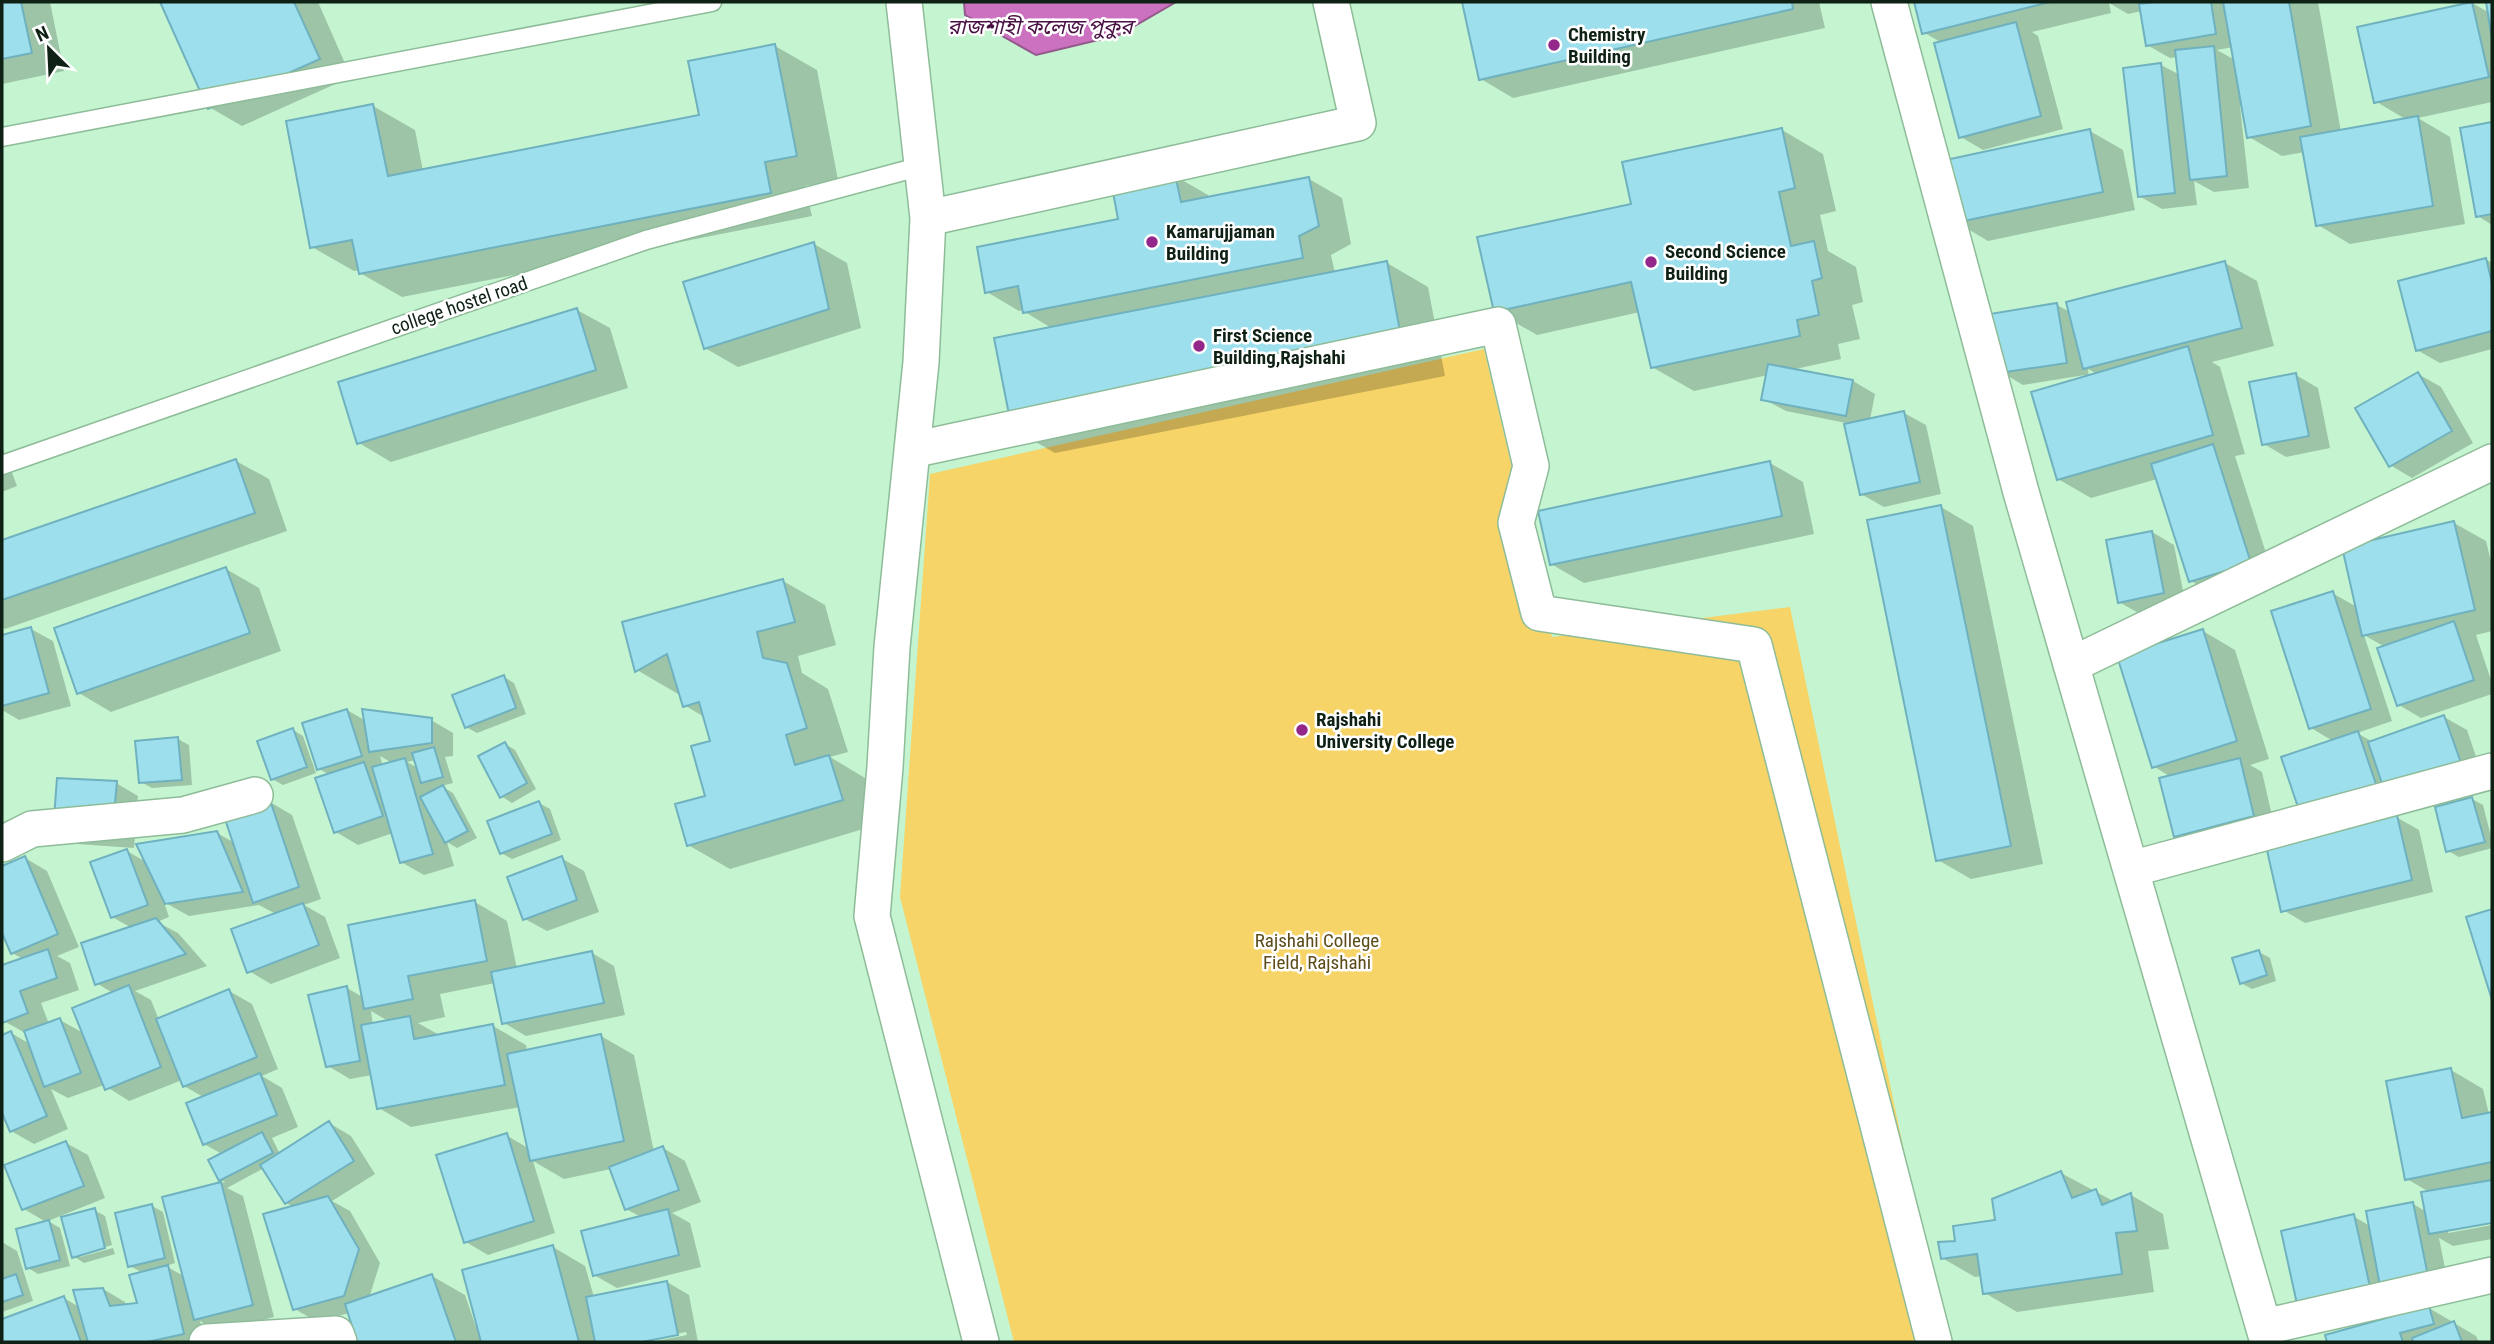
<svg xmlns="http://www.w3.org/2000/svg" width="2494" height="1344" font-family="'Roboto Condensed','Noto Sans Bengali',sans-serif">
<rect width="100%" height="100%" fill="#c5f5d0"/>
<path fill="#f6d467" d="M1484,349l68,288 238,-30 154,735h-930l-114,-445 30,-423z"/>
<path fill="#cb71bf" stroke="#93598c" stroke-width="2" d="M964,2h212l-57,33 -83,20 -71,-40z"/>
<path fill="#0003" fill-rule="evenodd" d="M2,2h48l14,69 -62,13z
M162,2h156l33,75 -109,49 -33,-19z
M1463,2h356l6,26 -312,70 -32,-19z
M1916,2h402l23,130 66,-12 -32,-19 97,-98 18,10 -2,-11h4v100l-74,16 32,19 15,87 -115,20 -32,-19 -13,-73 -23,4 -33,-19 -6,-32 -3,1 9,82 -35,4 -20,-11 3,24 -35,4 -23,-13 22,-131 19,10 -2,-18 -8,1 -23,-13 -5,-34 -14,3 -19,-11 2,10 -79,19 6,4 25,93 -80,21 -22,-13 -19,-94 -19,-11zM2233,47l2,13 -18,-10z
M775,46l42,24 21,110 -33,6 7,30 -410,81 -42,-24v-3l-6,1 -42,-24 61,-141 42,24 8,41 278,-55z
M2492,124v101l-14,-9 -16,-86z
M1782,130l41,24 13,57 -16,4 8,36 28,16 7,35 -11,3 8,34 -22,5 3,15 -50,11 62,11 22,13 -5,26 34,-7 22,12 15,69 -57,13 -23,-13 -15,-71 -60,-12 -23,-12 5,-24 -74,16 -42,-24 -12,-55 -103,23 -42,-24 138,-106z
M2090,131l33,19 12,60 -147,31 -32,-19z
M1175,176l33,19v4l101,-20 33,19 9,46 -20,11 4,18 52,-10 41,24 17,89 -390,77 -42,-24 40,-100 -28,-17 -1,-2 -5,1 -32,-19 133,-71z
M814,244l33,19 14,65 -123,39 -33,-19z
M2486,259l6,4v86l-52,14 -23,-13z
M2225,263l32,18 17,65 -62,16 8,5 25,87 -10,2 38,119 -60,19 -22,-13 -34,-102 -66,19 -33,-19 27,-104 -62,10 -22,-13 56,-67 13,7zM2088,369l9,5 -8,3z
M577,310l33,18 18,60 -237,74 -32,-19z
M2418,374l23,13 32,56 -61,35 -22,-13z
M2296,375l22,13 12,60 -44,9 -22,-13z
M2,446l15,40 -15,6z
M236,461l33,18 18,52 -282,98 -3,-2v-85z
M1770,463l33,19 11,52 -230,49 -33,-19z
M1941,507l32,19 70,338 -72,15 -33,-19z
M2454,523l32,18 6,25v65l-16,4 16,48v11l-71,24 -22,-13 -14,-58 -21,-12 28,86 -35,12 16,9 71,-25 23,13 19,56 -74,26 -16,-9 -72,25 9,-87 -22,-13 21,-135 25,14z
M2152,532l22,13 12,61 -44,9 -23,-13z
M226,569l33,19 22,63 -170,61 -32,-19z
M783,581l42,24 11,40 -38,11 4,17 26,16 20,63 -18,5 40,24 13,42 -153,46 -42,-24 19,-48 6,-55 -7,-24 -22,-13 -3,-12 -3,1 -41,-24z
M31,629l22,12 18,65 -52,14 -17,-10v-73z
M2203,631l32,19 34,109 -19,6 12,7 13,57 -78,19 -22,-12 -4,-59 -18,-11z
M504,677l10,6 12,31 -49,19 -11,-6z
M347,710l19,11 65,-1 22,13v23l-8,1 8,26 -12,3 12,7 24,45 -20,10 -10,-6 7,24 -30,9 -23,-13 -8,-29 -35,12 -22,-13 -6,-57 -11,-6zM380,756l12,7 -9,3zM416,760l2,8 -11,-6z
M293,730l10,6 13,37 -33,12 -11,-6z
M178,739l11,6 3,40 -40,3 -11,-6z
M505,744l10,6 21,39 -24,14 -11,-7z
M116,783l22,13 -4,52 -57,-4 -22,-13z
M2472,799l11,6 9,35v8l-33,9 -11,-6z
M270,802l22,13 29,84 -17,6 21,12 15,41 -69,26 -22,-13 27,-57 -17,-9 -70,11 -25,-14 5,15 -12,5 21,11 29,33 -72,25 16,9 8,20 70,-29 23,13 26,65 -16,7 20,12 16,39 -26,11 8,16 49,-31 22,13 24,38 -43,27 18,10 30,52 -11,35 63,-22 33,19 11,32 77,-80 32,19 9,31 73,-15 22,13 9,47h-47l36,-7 -1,-3 -52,10h-275l-10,-29 -32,9 -22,-13 -1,-102 -8,-4 -22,-35 -37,20 16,8 31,121 -56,15 -18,-11 5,21h-203v-21l62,-23 15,9 24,-18 22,13 1,4 13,-1 4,-32 -13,-7 22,-60 11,6 12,51 -9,3 19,11 -20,-79 60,-16 -5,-2 2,-26 -18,-10 1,-46 -21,-12 -2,-6 -53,21 -25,-16 -36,13 -17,-9 17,40 -34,15 -23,-13 -9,-23v-72l9,-3 19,11 -3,-10 -25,-14v-53l21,-8 -11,-6 -10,-24v-61l23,-10 22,13 32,76 -22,9 13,7 9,27 -38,13 8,21 11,-4 25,14 28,-41 -17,-10 36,-55 -20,-11 15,-66 19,11 71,-29 18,10z
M539,803l11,6 11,31 -49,19 -11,-6z
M2396,817l23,13 14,62 -128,31 -22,-13z
M561,858l23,13 15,41 -52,19 -22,-12z
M475,902l32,19 10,48 75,-16 22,13 11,49 -99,21 -22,-13 -9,-40 -55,11 5,23 -27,6 23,13 52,-10 33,19 1,7 74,-16 33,19 20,97 9,-4 22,13 16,41 -29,11 18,10 11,44 -84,21 -23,-13 47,-58 -15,-8 -15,-40 -47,10 -31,-18 22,72 -67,22 -22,-13 40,-107 22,13 -8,-41 -109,20 -32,-19 -7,-33 -22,4 -22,-13 19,-78 17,10zM371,1011l12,7 7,4 -17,3z
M2259,952l11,6 6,23 -24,8 -11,-6z
M2451,1070l32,19 6,25h3v107l-44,8v4l44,-8v14l-39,7 -14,-8 10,50 -128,28 32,-100 17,10 43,-22 14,8 4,-19 -24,-14z
M66,1143l22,12 17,43 -57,23 12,7 10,38 -32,8 -10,-6 18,-46 -22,-13z
M2061,1173l54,29 16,-7 32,19 6,35 -21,2 6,41 -137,20 -32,-19 -3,-17 -7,1 -33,-19 15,-16 40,-20z
M94,1210l11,6 7,29 -32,9v3l33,-9 2,6 -31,9 -11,-7z
M2,1242l15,9 16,50 -31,11z
M2429,1308l22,13 1,3 2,-1 22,13 3,6h-151l-1,-6z"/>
<path fill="#9ddfed" stroke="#6fb1be" stroke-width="2" d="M2,2h19l11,51 -30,6z
M160,2h134l26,57 -112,50z
M1462,2h330l1,7 -314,71z
M1914,2h136l-128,32z
M2155,2h56l5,32 -70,12 -7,-42z
M2223,2h66l22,124 -64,12z
M2472,2l17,75 -115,26 -17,-76z
M2486,2h6v38z
M2016,22l25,94 -82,22 -25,-95z
M775,44l22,112 -32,6 6,31 -412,81 -7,-34 -42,8 -24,-127 87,-17 15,72 311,-61 -11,-54z
M2214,46l13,130 -37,4 -15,-130z
M2161,63l14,130 -37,4 -15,-129z
M2418,116l15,90 -117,20 -16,-89z
M2492,122v92l-16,3 -16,-89z
M1782,128l13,60 -16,4 12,54 23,-5 8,37 -10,3 7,34 -22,5 3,16 -149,32 -20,-86 -137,30 -17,-75 154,-33 -9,-42z
M2090,129l13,63 -149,31 -13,-62z
M1175,174l6,28 128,-25 10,49 -20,10 4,22 -280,55 -5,-27 -33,7 -8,-46 141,-28 -6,-32z
M814,242l15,67 -125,40 -21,-67z
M2486,258l6,25v48l-76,20 -18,-70z
M1387,261l17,92 -392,77 -18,-92z
M2225,261l17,67 -159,41 -17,-67z
M2057,303l10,60 -68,10 -9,-59z
M577,308l19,62 -239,74 -19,-62z
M2188,346l25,89 -156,45 -26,-88z
M1768,364l85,16 -7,36 -85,-16z
M2418,372l34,59 -63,36 -34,-59z
M2296,373l13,63 -47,9 -13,-63z
M1904,411l16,71 -60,13 -16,-71z
M2213,444l38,119 -62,19 -38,-118z
M236,459l19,54 -253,87v-60z
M1770,461l12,55 -232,49 -12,-54z
M1941,505l70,341 -75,15 -69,-341z
M2454,521l21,89 -113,26 -20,-89z
M2152,531l12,62 -46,10 -12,-63z
M226,567l24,66 -173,61 -23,-66z
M783,579l12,43 -38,10 6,26 24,5 20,65 -21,7 9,30 34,-10 14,45 -156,46 -12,-42 30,-8 -14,-50 19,-5 -11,-39 -16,5 -16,-53 -32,18 -13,-50z
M2333,591l38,118 -62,20 -38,-118z
M2454,621l20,59 -77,26 -20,-58z
M31,627l18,66 -47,13v-71z
M2203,629l34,112 -85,27 -35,-112z
M504,675l12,33 -51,20 -13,-33z
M347,709l15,47 -45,14 -15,-47z
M362,709l70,9v25l-63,9z
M2444,715l21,59 -77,27 -20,-59z
M293,728l14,39 -36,13 -14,-39z
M2358,731l20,59 -77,26 -20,-59z
M178,737l4,43 -43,3 -4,-42z
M505,742l22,41 -27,15 -22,-42z
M434,747l9,30 -22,6 -9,-30z
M405,758l28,96 -33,9 -28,-96z
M2240,758l14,58 -80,21 -15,-59z
M364,762l19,54 -49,17 -19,-55z
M57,778l60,3 -5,56 -59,-5z
M443,785l25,46 -23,12 -25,-46z
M2472,797l13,45 -39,10 -11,-45z
M270,800l29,87 -46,16 -29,-87z
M539,801l13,33 -52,20 -13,-33z
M2397,815l15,65 -131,32 -15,-66z
M217,831l26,61 -78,12 -29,-60z
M127,849l21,56 -37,13 -21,-56z
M25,856l33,78 -47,20 -9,-21v-67z
M562,856l15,44 -54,20 -16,-43z
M475,900l12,61 -79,15 5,23 -49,10 -16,-84z
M303,903l16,42 -72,28 -16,-44z
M2492,909v91l-26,-83z
M156,918l30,36 -91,31 -14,-42z
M48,949l9,29 -37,13 8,22 -26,10v-58z
M2259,950l8,25 -27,9 -8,-26z
M592,951l12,52 -102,21 -11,-52z
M129,985l32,82 -56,23 -33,-82z
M347,986l13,75 -34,6 -18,-72z
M229,989l28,68 -74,30 -27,-68z
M410,1016l4,23 79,-15 12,61 -128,24 -16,-84z
M60,1018l21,55 -37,14 -20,-56z
M11,1031l36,85 -37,16 -8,-19v-78z
M601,1034l23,107 -94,20 -23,-107z
M2451,1068l11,50 30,-6v50l-87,18 -19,-99z
M260,1073l17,42 -74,30 -17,-42z
M329,1121l25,40 -69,43 -25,-39z
M262,1132l11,21 -54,28 -11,-21z
M507,1133l27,88 -70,22 -28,-88z
M66,1141l18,45 -62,24 -18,-45z
M663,1146l16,44 -54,20 -16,-43z
M2061,1171l11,27 24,-9 6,16 29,-12 6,38 -21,2 6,41 -139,20 -6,-40 -36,5 -3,-17 17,-1 -2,-15 42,-6 -3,-21z
M2492,1180v43l-63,11 -8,-42z
M221,1182l32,123 -59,15 -32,-123z
M328,1196l31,53 -15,47 -51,14 -30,-96z
M2413,1202l15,74 -48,10 -14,-75z
M152,1204l13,54 -37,9 -13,-54z
M95,1208l10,40 -33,10 -11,-41z
M668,1209l11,46 -86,21 -12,-45z
M2354,1214l16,73 -73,17 -16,-73z
M49,1220l11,40 -34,9 -10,-40z
M553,1245l26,97h-98l-19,-72z
M168,1265l16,69 -37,8h-59l-15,-52 30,-2 7,18 27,-3 -8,-28z
M16,1274l7,21 -21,7v-23z
M432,1274l24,68h-99l-12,-38z
M667,1281l11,54 -36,7h-47l-9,-45z
M64,1296l17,46h-79v-23z
M2429,1306l5,18 -34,9 3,9h-76l-2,-7z
M2454,1321l8,21h-49l-1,-4z"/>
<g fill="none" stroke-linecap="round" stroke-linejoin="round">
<g stroke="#8ebc99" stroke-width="21">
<path id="lane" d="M2,137l710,-135
M2,465l644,-225 276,-74"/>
</g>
<g stroke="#8ebc99" stroke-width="38">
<path id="street" d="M904,2l24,216 -7,144 -29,285 -7,120 -13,149 109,426
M1889,2l132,490 247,850
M928,218l430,-95 -27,-121
M912,450l586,-125 33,141 -15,57 23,90 215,32 180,697
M2071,665l421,-203
M2,844l30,-15 151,-14 72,-20
M2131,869l361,-98
M2264,1327l228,-52
M207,1342l129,-8 3,8"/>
</g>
<use href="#lane" stroke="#fff" stroke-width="18"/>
<use href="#street" stroke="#fff" stroke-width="35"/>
</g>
<g fill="#94288a" stroke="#fff" stroke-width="2.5">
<circle cx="1554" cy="45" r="7"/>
<circle cx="1152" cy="242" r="7"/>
<circle cx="1651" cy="262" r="7"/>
<circle cx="1199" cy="346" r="7"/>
<circle cx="1302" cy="730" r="7"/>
</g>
<g text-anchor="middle" stroke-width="5" stroke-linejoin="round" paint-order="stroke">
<g font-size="19" font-weight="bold" fill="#0f2114" stroke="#fff" text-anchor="start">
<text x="1568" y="41">Chemistry<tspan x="1568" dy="22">Building</tspan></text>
<text x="1166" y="238">Kamarujjaman<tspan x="1166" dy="22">Building</tspan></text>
<text x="1665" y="258">Second Science<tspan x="1665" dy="22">Building</tspan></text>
<text x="1213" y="342">First Science<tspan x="1213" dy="22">Building,Rajshahi</tspan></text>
<text x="1316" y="726">Rajshahi<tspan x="1316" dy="22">University College</tspan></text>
</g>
<g font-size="19" fill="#0f2114" stroke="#fff">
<text transform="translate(459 305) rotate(-19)" y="7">college hostel road</text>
</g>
<g font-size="19" fill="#5c4c19" stroke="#fff">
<text x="1317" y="947">Rajshahi College<tspan x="1317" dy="22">Field, Rajshahi</tspan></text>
</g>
<g font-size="21" font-style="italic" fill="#491043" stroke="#fff">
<text x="1040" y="34">রাজশাহী কলেজ পুকুর</text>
</g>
</g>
<rect width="2494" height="1344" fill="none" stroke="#0f2114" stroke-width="7"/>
<g transform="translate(49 49) rotate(336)" stroke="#ffffff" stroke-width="5" paint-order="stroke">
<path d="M0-5L12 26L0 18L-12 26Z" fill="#0f2114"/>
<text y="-10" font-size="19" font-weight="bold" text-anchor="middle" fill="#0f2114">N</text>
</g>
</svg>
